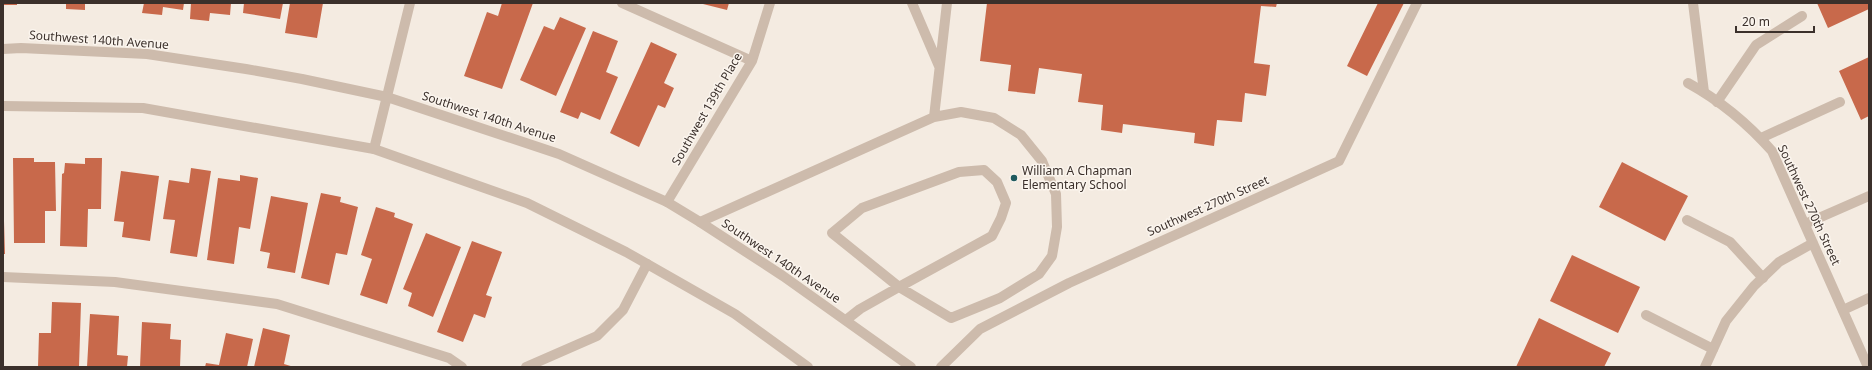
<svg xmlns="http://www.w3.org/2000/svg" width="1872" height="370" font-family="'Noto Sans',sans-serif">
<rect width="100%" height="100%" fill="#f4ebe1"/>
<path fill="#c8694b" d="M3,3h14v2h-14z
M66,3h19v7l-19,-1z
M144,3h40l-1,7 -20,-3 -1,8 -20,-2z
M191,3h40l-1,12 -20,-2 -1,8 -19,-2z
M244,3h39l-3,16 -37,-6z
M290,3h33l-6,35 -32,-5z
M502,3h31l-31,86 -38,-13 23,-64 11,4z
M699,3h30l-2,7z
M987,3h290l-1,4 -15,-1 -7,57 16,2 -4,31 -21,-3 -3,29 -25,-2 -3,26 -20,-3 1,-10 -72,-9 -1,9 -21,-3 2,-25 -25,-3 4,-28 -43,-6 -4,26 -27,-3 3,-26 -31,-4z
M1378,3h26l-37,73 -20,-10z
M1817,3h52v6l-41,19z
M560,17l26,11 -30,68 -36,-16 24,-54 10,4z
M593,31l25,10 -12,31 12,5 -18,43 -19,-8 -3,7 -18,-7z
M651,42l26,12 -13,29 10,5 -9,20 -7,-3 -19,42 -29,-14z
M1869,57v59l-8,4 -22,-49z
M13,158h21v4h21l1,49h-11v32h-31z
M85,158h17l-1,51h-13l-1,38 -27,-1 2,-72 2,-1 1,-10 20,1z
M1622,162l66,34 -23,45 -66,-34z
M191,168l20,3 -14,86 -27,-4 5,-33 -12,-1 6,-39 20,3z
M121,171l38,5 -9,65 -28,-4 2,-15 -10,-1z
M240,175l18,3 -8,51 -11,-2 -5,37 -27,-4 11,-82 22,3z
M321,193l20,4 -1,5 18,5 -11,48 -11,-2 -7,32 -28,-7z
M271,196l37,7 -13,70 -28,-5 3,-15 -10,-2z
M376,207l19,6 -1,4 19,7 -26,80 -27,-9 12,-36 -11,-4z
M3,221h1l1,33h-2z
M426,233l35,14 -28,70 -25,-11 4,-13 -9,-4z
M472,241l30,11 -16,43 6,2 -7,21 -11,-4 -11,28 -26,-10z
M1572,255l68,32 -22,46 -68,-32z
M52,302l29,1 -2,64h-41l1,-34h12z
M90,314l29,2 -2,39 11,1 -1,11h-40z
M1539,318l72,35 -7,14h-88z
M142,322l29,2 -1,15 11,1 -1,27h-40z
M263,328l27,7 -6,29 10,3h-40z
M226,333l27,6 -6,28h-42l1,-4 13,2z"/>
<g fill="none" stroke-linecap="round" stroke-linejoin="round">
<path stroke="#cdbbac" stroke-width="10" d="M912,3l27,63
M1693,3l11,89
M1717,102l39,-57 46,-29
M934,117l13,-114
M1761,138l79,-36
M984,170l13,12 9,21 -5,15 -9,18 -93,51 -67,-54 30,-25 97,-36z
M1687,220l43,22 33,36
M700,222l234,-105 27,-5 33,6 27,17 21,26 14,33 1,33 -5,29 -13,18 -39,24 -49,20 -52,-31 -39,22 -14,11
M1805,224l64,-28
M3,277l112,5 162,22 172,54 13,9
M1843,310l26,-12
M1646,315l67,34"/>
<path stroke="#cdbbac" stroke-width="10" d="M622,3l130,58
M1688,83c31,17 61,42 84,68l96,216
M374,149l36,-146
M667,202l85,-141 18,-58
M526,367l71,-31 26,-26 24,-46
M941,367l39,-38 89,-46 270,-122 78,-158
M1705,367l21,-46 28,-35 25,-24 34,-19"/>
<path stroke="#cdbbac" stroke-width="10" d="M3,49l18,-1 126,6 99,15 56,10 85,18 172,57 108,48 33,20 83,54 128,91
M3,106l140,2 231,41 153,54 99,49 109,62 73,53"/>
</g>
<circle fill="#1f5a5e" stroke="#fbf5ee" stroke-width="1.5" cx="1014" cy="178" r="4"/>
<g text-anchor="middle" stroke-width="3" stroke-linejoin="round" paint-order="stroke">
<g font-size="12" fill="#3b302b" stroke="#fbf5ee">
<text transform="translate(99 40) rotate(4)" y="4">Southwest 140th Avenue</text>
<text transform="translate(707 109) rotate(-60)" y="4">Southwest 139th Place</text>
<text transform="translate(489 117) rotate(18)" y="4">Southwest 140th Avenue</text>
<text transform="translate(1809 205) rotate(65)" y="4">Southwest 270th Street</text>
<text transform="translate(1208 206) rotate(-24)" y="4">Southwest 270th Street</text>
<text transform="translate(781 261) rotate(34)" y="4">Southwest 140th Avenue</text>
</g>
<g font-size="12" fill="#3b302b" stroke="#fbf5ee" text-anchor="start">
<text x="1022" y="175">William A Chapman<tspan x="1022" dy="14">Elementary School</tspan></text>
</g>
</g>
<rect width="1872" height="370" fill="none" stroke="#3b302b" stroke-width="8"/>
<path d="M1736 26v6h78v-6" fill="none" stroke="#3b302b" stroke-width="2"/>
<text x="1742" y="26" font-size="12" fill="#3b302b" stroke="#fbf5ee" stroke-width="3" paint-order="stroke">20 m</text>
</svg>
